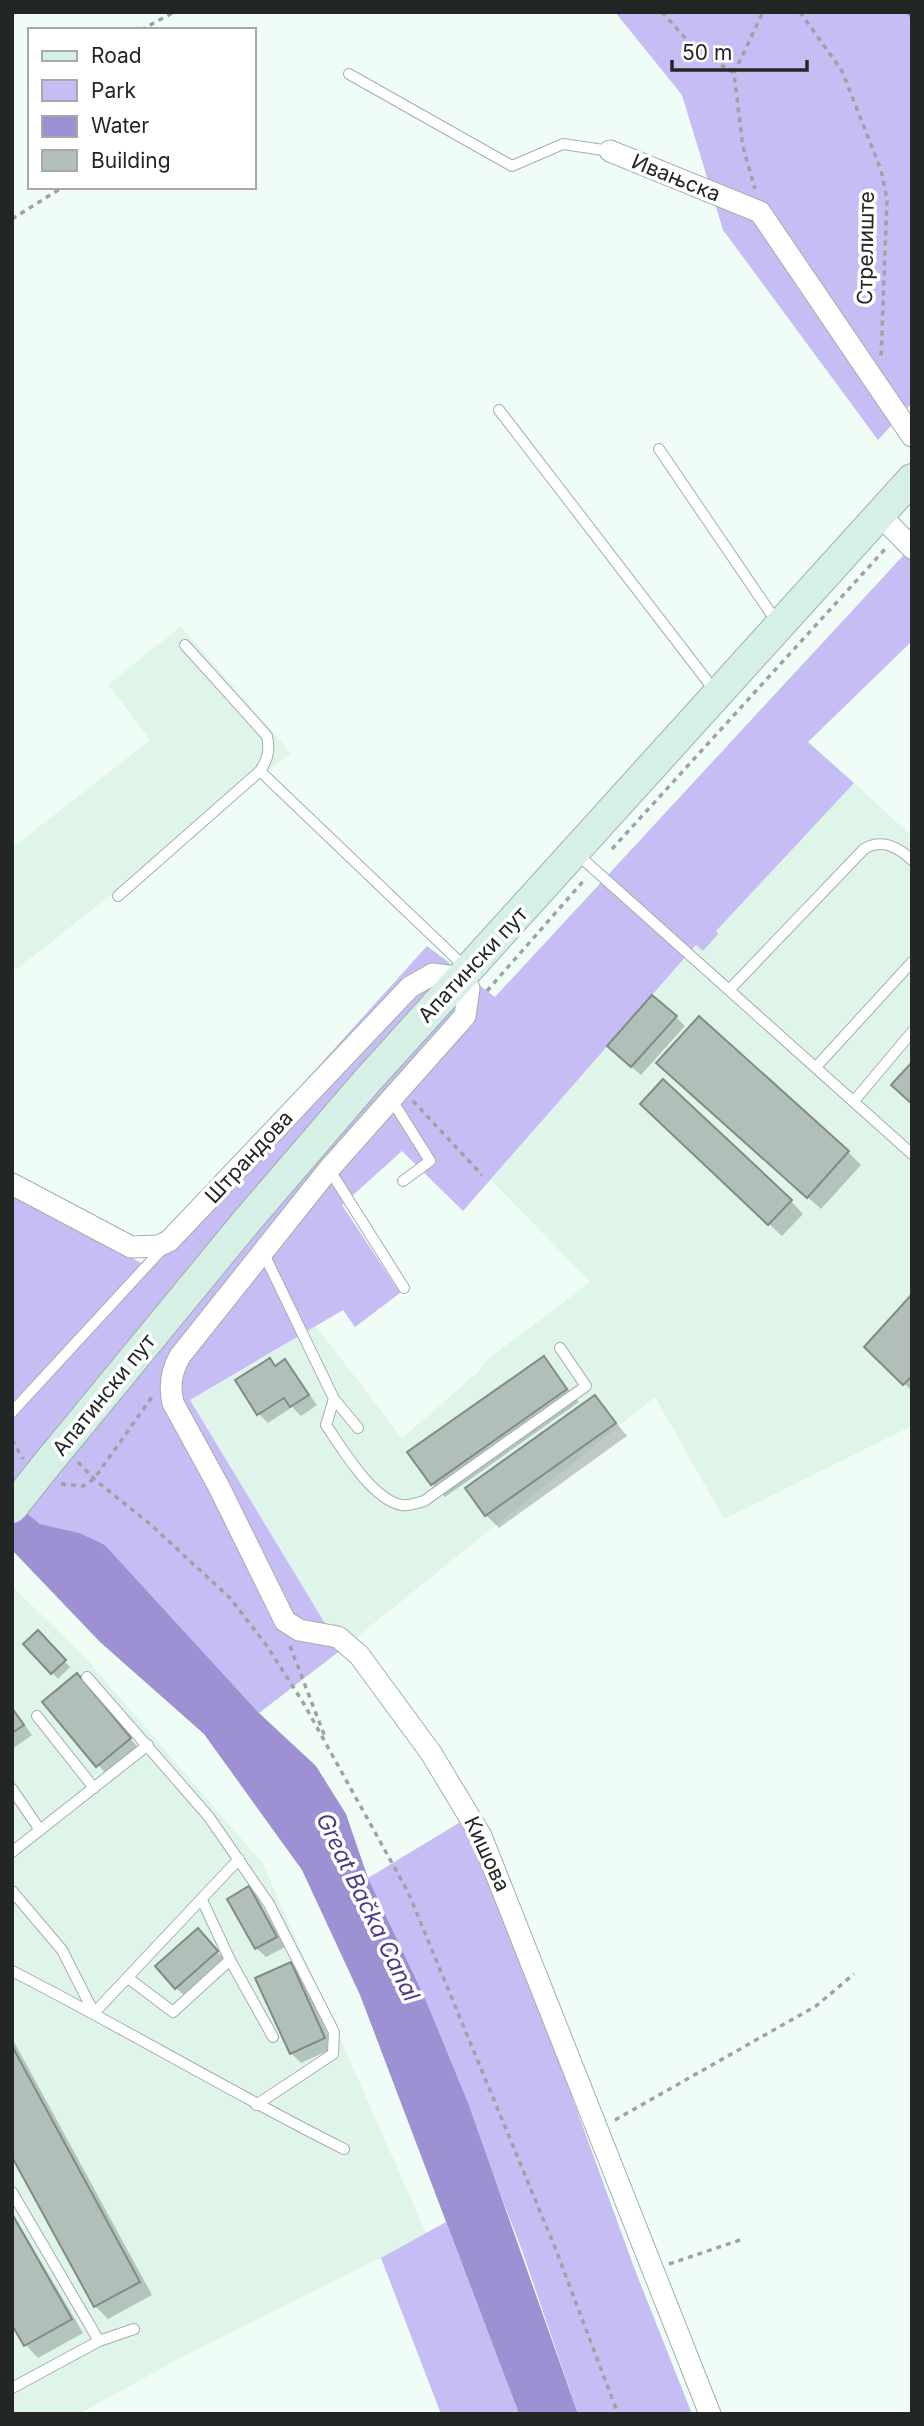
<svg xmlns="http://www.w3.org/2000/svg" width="924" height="2426" font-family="Inter,sans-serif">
<rect width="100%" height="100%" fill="#f0fdf7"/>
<path fill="#dff5ea" d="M181,626l110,127 -275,217 -4,-4v-118l138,-108 -42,-55z
M854,783l58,53v590l-188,93 -69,-122 -314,253 -151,-250 126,-74 86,112 76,-66 11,-14 101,-76 -99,-102 206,-235 6,6 15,-17 -3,-3z
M12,1586l74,72 177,206 164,371 -243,121 -105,58h-67z"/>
<path fill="#c5bdf4" d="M615,12h297v391l-34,37 -155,-210 -41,-135z
M912,546v95l-104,101 46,41 -138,148 2,3 -15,17 -7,-6 -233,266 -61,-60 -60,54 58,88 -45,34 -12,-17 -153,90 151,250 -82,63 -154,-168 -25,-12 -40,-9 -28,-23v-313l129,75 286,-317 68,51z
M462,1821l34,67 139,382 57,144h-114l-56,-164 -98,-254 -56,-118z
M446,2222l73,192h-78l-60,-156z"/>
<path fill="#9d91d4" d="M12,1501l28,23 40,9 25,12 154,168 57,53 30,48 22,64 56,118 44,107 110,311h-59l-159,-419 -58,-125 -98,-136 -104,-92 -88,-92z"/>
<path fill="#0003" d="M676,1017l9,9 -44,49 -23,-20z
M671,1076l177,76 13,13 -40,44z
M655,1117l136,84 12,13 -21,22z
M912,1296v95l-45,-44z
M543,1358l36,44 -134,95 -13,-13z
M270,1361l6,6 9,-5 32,43 -16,11 -9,-9 -24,16 -9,-9z
M595,1397l32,39 -128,92 -13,-13z
M38,1633l32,34 -12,12 -32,-35z
M86,1685l53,64 -32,26 -63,-73z
M12,1707l20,28 -20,14z
M249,1888l9,10 27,49 -19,10 -10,-9z
M207,1940l19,21 -40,36 -10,-9z
M290,1964l10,9 34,75 -33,15 -10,-10z
M12,2038l140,257 -44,24 -13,-13 -83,-152z
M12,2212l71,121 -45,25 -12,-13 -14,-24z"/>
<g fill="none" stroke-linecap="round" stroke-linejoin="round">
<path stroke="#9d91d4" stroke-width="5" d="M908,12l4,4"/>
</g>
<path fill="#b2bfb8" stroke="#808c86" stroke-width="2" d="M652,995l25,21 -46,51 -24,-21z
M699,1016l150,135 -42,47 -151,-135z
M912,1062v42l-21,-19z
M663,1079l129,121 -24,25 -128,-121z
M912,1294v82l-9,9 -39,-38z
M544,1356l23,33 -136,96 -24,-33z
M270,1358l5,8 10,-7 24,36 -19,12 -6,-9 -27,17 -22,-35z
M595,1395l21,28 -131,93 -20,-28z
M38,1630l28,30 -15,14 -28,-30z
M77,1673l54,65 -35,29 -54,-65z
M12,1708l12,17 -12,8z
M249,1886l28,51 -22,12 -28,-50z
M198,1928l20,23 -43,38 -20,-23z
M291,1962l34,76 -35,16 -35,-76z
M12,2046l128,236 -46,25 -82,-150z
M12,2214l60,105 -48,27 -12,-21z"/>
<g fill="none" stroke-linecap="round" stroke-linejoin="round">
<g stroke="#a3b0aa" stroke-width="12">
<path id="service" d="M349,74l163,92 51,-22 47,7
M499,410l216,281
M659,449l119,175
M260,771l205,196
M576,853l336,301
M118,896l142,-125c8,-12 10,-21 7,-35l-82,-91
M731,988l133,-139c18,-11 34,-2 48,11
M816,1067l96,-105
M390,1097l40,64 -27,20
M854,1101l58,-69
M329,1169l75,119
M263,1252l71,147 24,29
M334,1399l-8,26c16,23 46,75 76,80 7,1 15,-2 22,-4l162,-115 -26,-38
M12,1412l153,-166
M87,1677l122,140 60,87 65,128 -1,22 -77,51
M37,1716l57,72
M12,1789l28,41
M12,1852l136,-107
M12,1891l50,59 32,63 145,-154
M202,1900l28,60 43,77
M12,1971c112,57 220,122 332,178
M128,1978l45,34 57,-52
M12,2192l87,149
M12,2388l87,-47 35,-12"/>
</g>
<g stroke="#a3b0aa" stroke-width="23">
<path id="minor" d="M610,151l150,61 152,224
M881,516l31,32
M12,1184l119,63 27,-1 11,-5 241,-254 23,-13 29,4 7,10 -4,28 -136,153 -149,187c-9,16 -11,30 -7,47l46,84 66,134 14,9 39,7 21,18 72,98 50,83 229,578"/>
</g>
<g stroke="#a3b0aa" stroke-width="32">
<path id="secondary" d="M47,1464l199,-242 121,-141 545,-602"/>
</g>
<path stroke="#9ba4a0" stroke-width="3.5" stroke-dasharray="5 5" stroke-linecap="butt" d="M662,12l33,37 39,24 9,74 12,42
M800,12l42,59 39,99 6,29 -6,158
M141,30l33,-18
M734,73l29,-61
M12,219l51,-32
M612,849l275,-302
M487,991l99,-113
M413,1101l69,74
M12,1440l11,19
M78,1462l16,17 56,45 80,74 37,48 37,58 104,188 148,358 62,164
M61,1484l22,2 11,-7 58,-82
M290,1646l35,91
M615,2120l201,-114 38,-32
M669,2264l74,-25"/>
<use href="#service" stroke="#fff" stroke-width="10"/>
<use href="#minor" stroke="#fff" stroke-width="21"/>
<use href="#secondary" stroke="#d6f0e5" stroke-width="30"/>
<g stroke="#a3b0aa" stroke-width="32" stroke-linecap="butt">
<path id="secondary-bridge" d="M12,1508l35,-44"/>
</g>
<use href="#secondary-bridge" stroke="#d6f0e5" stroke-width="30"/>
</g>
<g text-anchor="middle" stroke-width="7" stroke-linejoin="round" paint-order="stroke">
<g font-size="21" fill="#222725" stroke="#fff">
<text transform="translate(676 178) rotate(22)" y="7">Ивањска</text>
<text transform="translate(866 248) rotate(-89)" y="7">Стрелиште</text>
<text transform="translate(473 965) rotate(-47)" y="7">Апатински пут</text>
<text transform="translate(249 1157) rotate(-47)" y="7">Штрандова</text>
<text transform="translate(104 1395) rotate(-51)" y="7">Апатински пут</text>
<text transform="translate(487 1854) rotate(65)" y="7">Кишова</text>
</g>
<g font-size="23" font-style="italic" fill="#4e3a89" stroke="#fff">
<text transform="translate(368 1907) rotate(64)" y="8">Great Bačka Canal</text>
</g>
</g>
<rect width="924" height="2426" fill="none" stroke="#222725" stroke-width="28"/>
<rect x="28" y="28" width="228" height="161" fill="#ffffff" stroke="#a7a9a8" stroke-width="2"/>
<rect x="42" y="51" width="35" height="10" fill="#d6f0e5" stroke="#a7a9a8" stroke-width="2"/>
<text x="91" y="63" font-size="21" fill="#222725">Road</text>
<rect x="42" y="80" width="35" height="21" fill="#c5bdf4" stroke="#a7a9a8" stroke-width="2"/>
<text x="91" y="98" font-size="21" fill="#222725">Park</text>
<rect x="42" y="116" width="35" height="21" fill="#9d91d4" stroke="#a7a9a8" stroke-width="2"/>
<text x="91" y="133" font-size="21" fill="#222725">Water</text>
<rect x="42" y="150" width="35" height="21" fill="#b2bfb8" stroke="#a7a9a8" stroke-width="2"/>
<text x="91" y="168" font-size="21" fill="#222725">Building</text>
<path d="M672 60v10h135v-10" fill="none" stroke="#222725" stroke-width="3.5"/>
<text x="682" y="60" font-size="21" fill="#222725" stroke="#ffffff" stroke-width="5" paint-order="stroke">50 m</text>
</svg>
